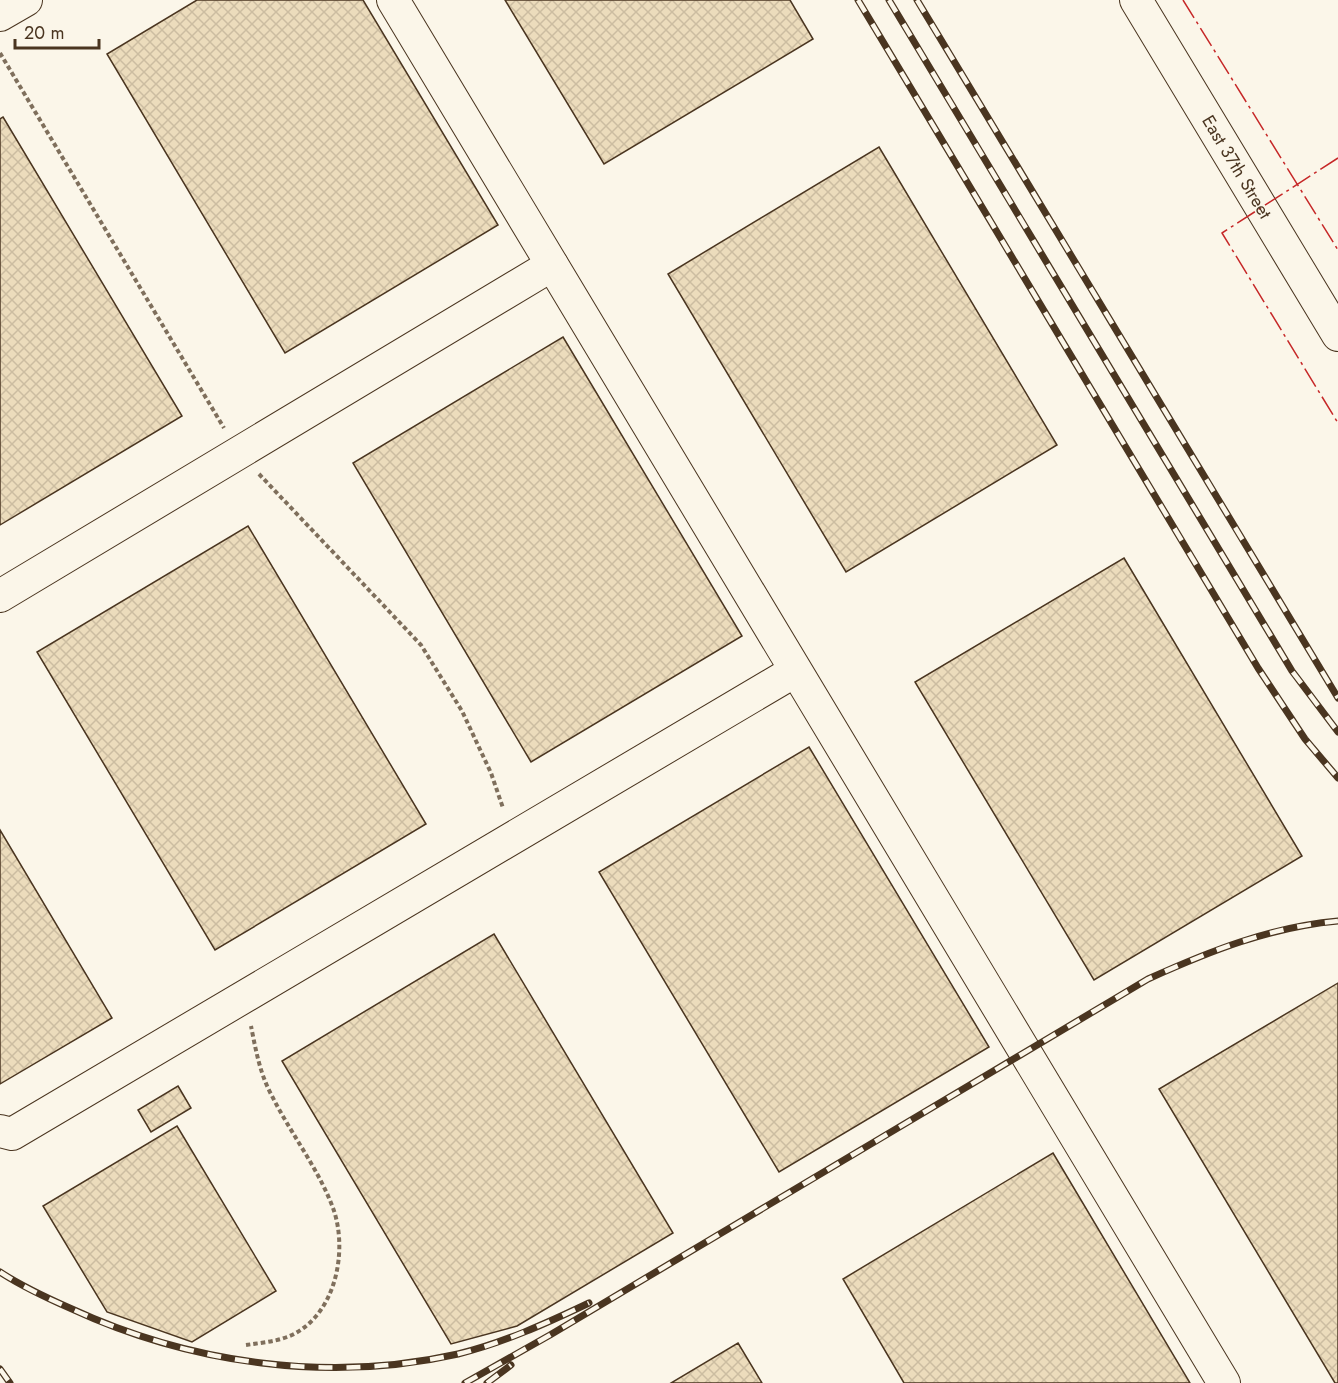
<svg xmlns="http://www.w3.org/2000/svg" width="1338" height="1383" font-family="Jost,sans-serif">
<defs>
<pattern id="building-cross-hatch" width="8" height="8" patternUnits="userSpaceOnUse" patternTransform="scale(1.5)"><rect width="8" height="8" fill="#ecdcbc"/><path d="M0 0l8 8M0 8l8-8" fill="none" stroke="#ccbda1"/></pattern>
</defs>
<rect width="100%" height="100%" fill="#fbf6e9"/>
<path fill="url(#building-cross-hatch)" stroke="#4a3520" stroke-width="1.5" d="M197,0h166l135,225 -213,128 -178,-299z
M505,0h285l23,39 -209,125z
M3,117l179,299 -182,109v-406z
M879,147l178,298 -211,127 -178,-298z
M563,337l179,299 -211,126 -178,-299z
M248,526l178,298 -211,126 -178,-298z
M1124,558l178,298 -208,124 -179,-298z
M809,747l180,300 -210,125 -180,-300z
M0,830l112,188 -112,66z
M494,934l179,299 -156,93 -66,18 -169,-283z
M1338,983v400h-3l-176,-294z
M178,1086l13,22 -40,24 -13,-22z
M177,1126l99,165 -84,51 -85,-30 -64,-106z
M1053,1153l137,230h-286l-61,-104z
M738,1343l24,40h-91z"/>
<g fill="none" stroke-linecap="round" stroke-linejoin="round">
<g stroke="#4a3520" stroke-width="34">
<g id="minor">
<path d="M393,0l831,1383"/>
<path id="s1" d="M1136,0l202,335"/>
<path d="M0,15l26,-15"/>
<path d="M0,596l552,-331"/>
<path d="M0,1131l12,3 783,-463"/>
</g>
</g>
<path stroke="#7f6f5c" stroke-width="4" stroke-dasharray="4.5 3" stroke-linecap="butt" d="M0,53l224,375
M259,474l162,171 41,66 29,62 12,35
M246,1345c13,-2 28,-3 41,-8 48,-18 62,-85 46,-129 -15,-40 -42,-74 -61,-112 -12,-22 -16,-45 -21,-70"/>
<use href="#minor" stroke="#fbf6e9" stroke-width="32"/>
<g stroke="#4a3520" stroke-width="7">
<path id="rail" d="M858,0l400,668 47,71 33,39
M889,0l403,671 46,61
M917,0l421,698
M0,1272c23,15 47,26 72,37 119,55 258,74 386,45 45,-11 89,-31 131,-51
M0,1369l10,14
M465,1383l85,-48 598,-356c62,-28 122,-52 190,-58
M487,1383l24,-18"/>
</g>
<use href="#rail" stroke="#fbf6e9" stroke-width="4.5" stroke-dasharray="14" stroke-linecap="butt"/>
<path stroke="#c62828" stroke-width="1.5" stroke-dasharray="21 4.5 3 4.5" stroke-linecap="butt" d="M1183,0l155,250
M1338,158l-116,75 116,190"/>
</g>
<g text-anchor="middle" stroke-width="4.5" stroke-linejoin="round" paint-order="stroke">
<g font-size="18" fill="#4a3520" stroke="#fbf6e9">
<text dy="6" stroke="none"><textPath href="#s1" startOffset="195">East 37th Street</textPath></text>
</g>
</g>
<path d="M15 39v9h84v-9" fill="none" stroke="#4a3520" stroke-width="3"/>
<text x="24" y="39" font-size="18" fill="#4a3520" stroke="#fbf6e9" stroke-width="4.5" paint-order="stroke">20 m</text>
</svg>
